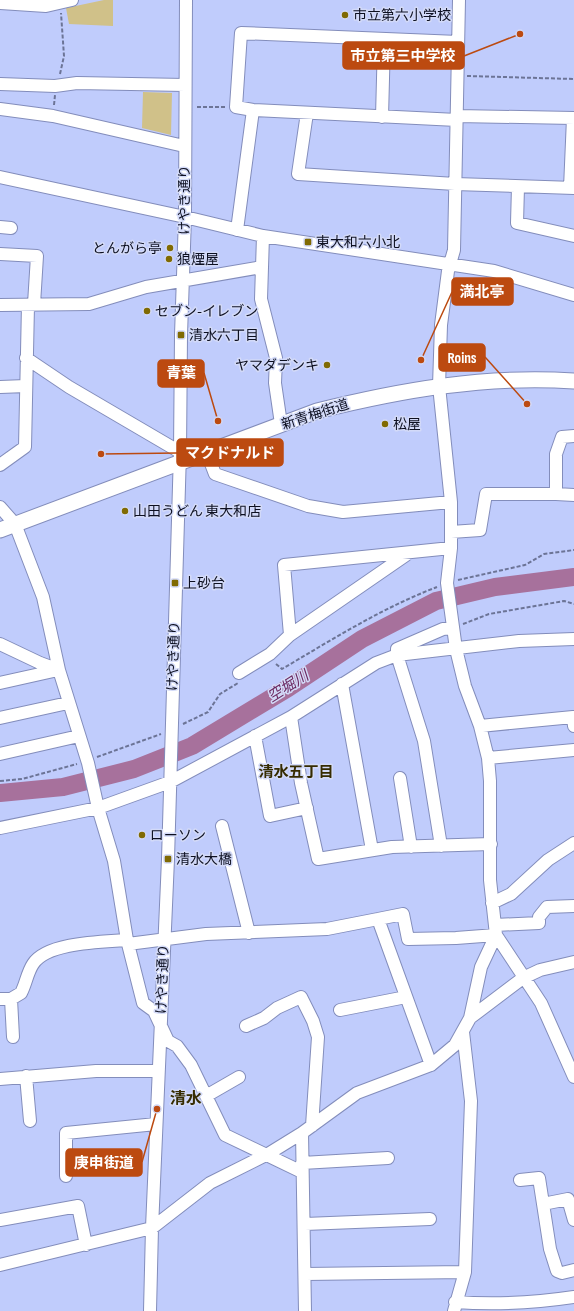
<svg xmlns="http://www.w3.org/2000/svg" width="574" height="1311" font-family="'Sofia Sans Condensed','Noto Sans JP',sans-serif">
<rect width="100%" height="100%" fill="#c0ccfc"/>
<path fill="#d0c189" d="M104,0h9v26l-44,-2 -3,-16z
M143,92l29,1 -1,42 -29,-7z"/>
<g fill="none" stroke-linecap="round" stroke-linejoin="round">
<path stroke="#a7719c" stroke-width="18" d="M0,793l63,-6 71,-18 58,-23 96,-58 74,-49 74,-38 59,-14 79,-10"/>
<g stroke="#838dbb" stroke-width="14">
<path id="minor" d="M459,0l-5,250 -6,21 -7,54 -2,61 12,116v46l-4,35 9,66 9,37 15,40 8,32 2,23v99l6,55 45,68 33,74
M0,3l46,3 26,-6
M0,84l55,2 22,-3 108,2
M0,109l53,7 131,30
M307,113l-9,61 157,10 119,4
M457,116l117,2
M382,117l2,-77
M457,120l-204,-10 -17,-3 5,-74 217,9
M0,177l185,40 78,19 231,35 80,24
M518,187l-1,36 57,13
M570,188l3,-70
M0,227l11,1
M237,230l16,-120
M263,236l-2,63 15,59 -1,25 6,41
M0,254l37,2 -3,48
M0,305l89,-1 57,-17 116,-20
M26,358l43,29 111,65
M0,387l26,-1
M207,453l8,21 93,32 35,6 108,-10
M0,465l25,-18 3,-142
M556,494l18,1
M0,507l15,17 28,73 16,73 29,93 10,45 16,53 13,79 16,63 11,8 14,30 9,5 14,19 34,70 77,37
M451,532l29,-2 6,-36h70v-40l6,-17 12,-1
M290,635l-6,-70 167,-17
M0,644l40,19 19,7
M239,673l31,-19 20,-19 116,-80
M0,683l58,-13
M342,684l30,166
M291,717l10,66 17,76 74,-12 99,-3
M0,718l68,-15
M480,726l93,-9 1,9
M255,736l15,80 37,-8
M0,754l79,-18
M488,758l86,-8
M400,778l11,69
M222,826l27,107
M0,828l98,-20 72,-26 121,-65 85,-54 21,-8v-6l46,-20 9,-1
M441,846l-17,-105 -27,-86 122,-14 55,-2
M492,903l19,-9 37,-34 26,-17
M378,919l25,-5 5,25 48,-1 40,-3 -15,32 -11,51
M495,925l44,-2v-6l8,-10 27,-1
M128,944l78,-10 121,-5 51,-10 53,146
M0,999h11l10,-6c5,-9 6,-20 12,-29 14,-22 70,-22 94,-24
M11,999l2,38
M340,1010l66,-13
M246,1026l18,-8 13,-10 24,-11 12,24 5,16 -6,89
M26,1076l4,45
M0,1079l96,-8h62
M206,1096l33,-19
M302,1133l3,178
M302,1163l86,-5
M66,1176v-43l90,-9
M520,1180l19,-2 11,71 7,22 5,2 12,-3
M543,1204l25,-5 6,21
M0,1220l78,-14 8,39
M305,1224l125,-5
M0,1265l152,-37 58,-45 58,-29 34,-21 55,-40 74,-28 24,-20 15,-27 53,-40 17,-8 34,-8
M305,1274l160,-2
M455,1302c41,3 79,1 119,-5
M150,1311l2,-83 16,-369 12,-407 1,-117 4,-118 1,-217
M454,1311l11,-39 6,-171 -8,-69"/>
</g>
<g stroke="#838dbb" stroke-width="17">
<path id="major" d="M0,530l317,-119c84,-21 170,-36 257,-30"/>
</g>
<path stroke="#6c7496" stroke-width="2" stroke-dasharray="4 2" stroke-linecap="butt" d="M60,74l4,-18 -3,-43
M467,76l107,3
M54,105l1,-10
M197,107h29
M458,580l67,-15 19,-11 30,-4
M463,624l26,-10 75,-13 10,3
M276,664l6,5c51,-30 100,-61 155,-82
M183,724l25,-12 12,-18 18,-11
M97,757l64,-23
M0,781l22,-2 55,-15"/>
<use href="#minor" stroke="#fff" stroke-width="12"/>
<use href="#major" stroke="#fff" stroke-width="15"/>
</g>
<g fill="#806a02" stroke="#d3daf8" stroke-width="1.5">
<circle cx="345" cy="15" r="4"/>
<rect x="304" y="238" width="8" height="8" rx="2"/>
<circle cx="170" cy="248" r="4"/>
<circle cx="169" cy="259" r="4"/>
<circle cx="147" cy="311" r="4"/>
<rect x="177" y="331" width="8" height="8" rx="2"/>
<circle cx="327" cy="365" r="4"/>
<circle cx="385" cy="424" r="4"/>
<circle cx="125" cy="511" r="4"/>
<rect x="171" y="579" width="8" height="8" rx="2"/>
<circle cx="142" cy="835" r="4"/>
<rect x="164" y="855" width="8" height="8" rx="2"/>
</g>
<g text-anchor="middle" stroke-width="3" stroke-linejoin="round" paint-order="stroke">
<g font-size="14" fill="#0d1021" stroke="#d3daf8" text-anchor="start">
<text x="353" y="20">市立第六小学校</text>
<text x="316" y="247">東大和六小北</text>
<text x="162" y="253" text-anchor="end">とんがら亭</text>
<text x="177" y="264">狼煙屋</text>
<text x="155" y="316">セブン-イレブン</text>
<text x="189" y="340">清水六丁目</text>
<text x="319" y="370" text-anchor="end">ヤマダデンキ</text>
<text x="393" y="429">松屋</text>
<text x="133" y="516">山田うどん 東大和店</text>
<text x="183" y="588">上砂台</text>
<text x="150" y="840">ローソン</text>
<text x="176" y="864">清水大橋</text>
</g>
<g font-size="14" fill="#0d1021" stroke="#d3daf8">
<text transform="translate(184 200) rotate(-90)" y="5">けやき通り</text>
<text transform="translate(315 414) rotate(-18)" y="5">新青梅街道</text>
<text transform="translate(173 656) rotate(-88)" y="5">けやき通り</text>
<text transform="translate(162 979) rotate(-88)" y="5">けやき通り</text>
</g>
<g font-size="15" font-style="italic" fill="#6b2860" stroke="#d3daf8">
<text transform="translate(288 686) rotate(-32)" y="5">空堀川</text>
</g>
<g font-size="15" font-weight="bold" fill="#362c01" stroke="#d3daf8">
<text x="296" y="777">清水五丁目</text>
</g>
<g font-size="16" font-weight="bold" fill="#362c01" stroke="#d3daf8">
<text x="186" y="1104">清水</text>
</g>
</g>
<path fill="none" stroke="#bc4a10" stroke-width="1.5" d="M520 34L464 56M421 360L452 292M527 404L485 357M218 421L204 373M101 454L177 453M157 1109L142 1162"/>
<g fill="#bc4a10" stroke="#d3daf8" stroke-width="1.5">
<circle cx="520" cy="34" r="4"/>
<circle cx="421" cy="360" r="4"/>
<circle cx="527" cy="404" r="4"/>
<circle cx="218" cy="421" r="4"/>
<circle cx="101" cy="454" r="4"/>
<circle cx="157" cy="1109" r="4"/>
</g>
<g fill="#bc4a10" stroke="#bc4a10" stroke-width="1.5">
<rect x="343" y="42" width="121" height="27" rx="4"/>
<rect x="452" y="278" width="61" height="27" rx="4"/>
<rect x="439" y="344" width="46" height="27" rx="4"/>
<rect x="158" y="360" width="46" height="27" rx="4"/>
<rect x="177" y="439" width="106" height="27" rx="4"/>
<rect x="66" y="1149" width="76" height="27" rx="4"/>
</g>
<g font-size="15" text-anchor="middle" font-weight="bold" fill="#fff">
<text x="403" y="61">市立第三中学校</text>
<text x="482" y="297">満北亭</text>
<text x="462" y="363">Roins</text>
<text x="181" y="378">青葉</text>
<text x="230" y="458">マクドナルド</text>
<text x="104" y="1168">庚申街道</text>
</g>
</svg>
